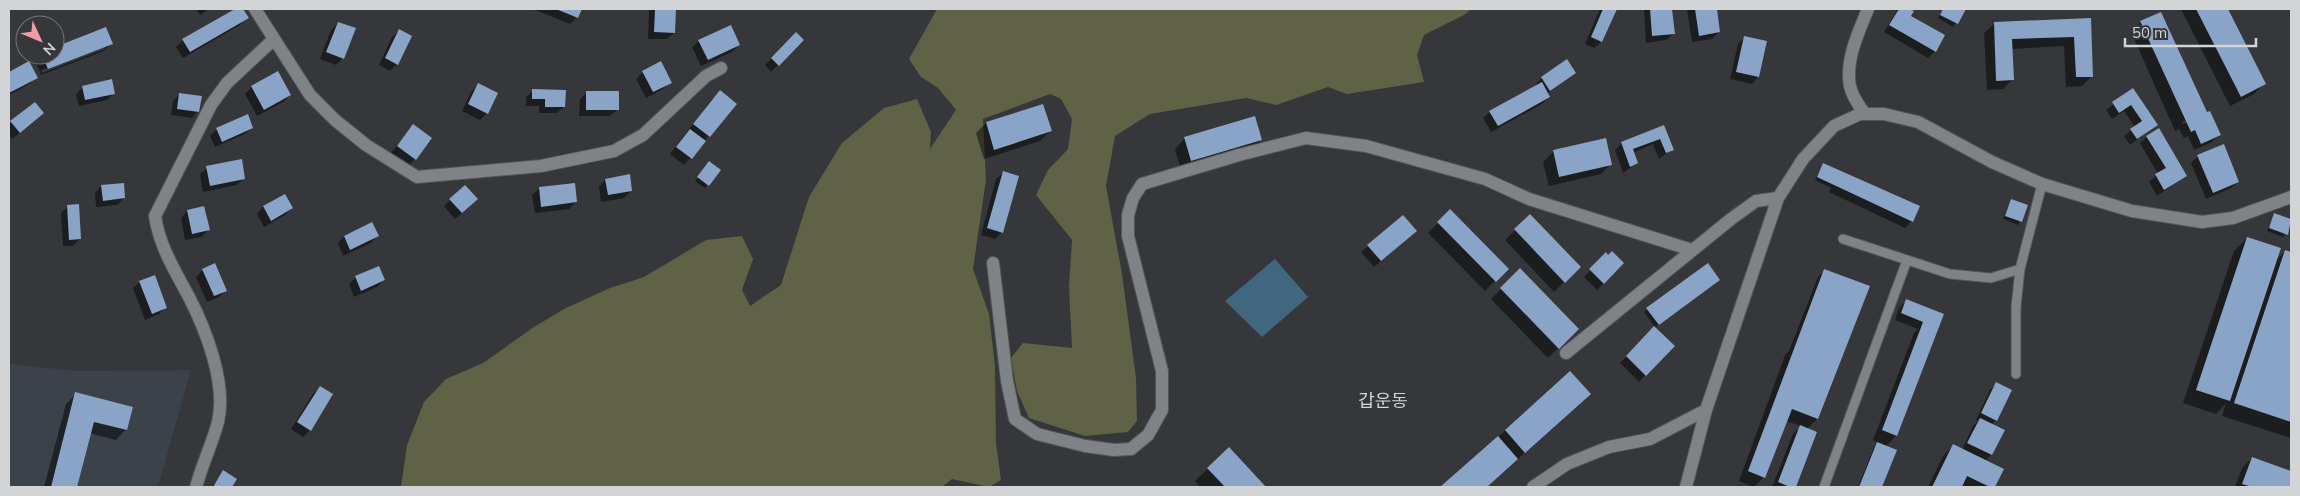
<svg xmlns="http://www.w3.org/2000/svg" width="2300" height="496" font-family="Mulish,'Noto Sans KR',sans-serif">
<rect width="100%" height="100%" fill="#35373a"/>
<path fill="#3b424a" d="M9,364l69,7 113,-1 -33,117h-149z"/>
<path fill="#5f6245" d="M937,9h534l-7,6 -40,20 -7,20 7,27 -77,12 -19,-7 -52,18 -30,-7 -96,16 -35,22 -9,50 16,88 14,104 1,43 -9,11 -43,4 -56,-18 -12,-27 -6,-33 12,-15 49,5 -3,-61 3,-47 -36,-45 12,-25 20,-21 4,-30 -11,-20 -11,-5 -67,25 3,61 -13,89 16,45 6,52 1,77 5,37 -12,7 -37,-8 -10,8h-541l6,-42 17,-43 22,-23 37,-16 51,-36 30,-18 46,-21 34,-11 62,-37 36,-4 11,23 -11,31 8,16 31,-21 28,-88 33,-54 42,-35 33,-9 14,33 -1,17 26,-39 -18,-22 -17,-11 -12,-18z"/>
<path fill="#40677f" d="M1275,259l33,38 -46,40 -37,-36z"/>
<path fill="#0007" fill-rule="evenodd" d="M196,9h13l-9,6z
M237,9h5l5,9 -7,7 -57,33 -7,-11 7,-7z
M533,9h47l-3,8 -7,7z
M649,9h26l-1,24 -7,6h-19z
M1600,9h15l-14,33 -7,6 -9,-4z
M1644,9h27l2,25 -7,6 -20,3z
M1687,9h29l3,23 -7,7 -20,3z
M1898,9h9l5,3 -2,4 25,35 -7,7 -44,-26z
M1943,9h22l-12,18 -15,-9z
M2181,9h45l38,75 -10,10 -24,12z
M2090,19l2,57 -10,10 -16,1 -2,-41 -52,3 1,30 -10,10 -16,1 -3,-57 11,-10z
M2141,22l64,89 14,24 -7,7 -18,8 -6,-14 -4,2 -5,-9 -4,2 -44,-99zM2195,116v3l-12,5 -1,-2z
M338,23l5,35 -7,7 -16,-6 11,-29z
M399,31l-2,33 -7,7 -11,-6 13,-28z
M796,34l6,6 -31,32 -6,-7z
M1745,37l13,40 -6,7 -22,-5 8,-35z
M699,41l40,4 -7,7 -31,14 -9,-19z
M111,44l-7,7 -63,24 -6,-15 5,-5h15v-7zM105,46v3l-63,24 -1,-3z
M1566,61l8,12 -27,21 2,3 -7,7 -51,28 -8,-14 7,-6 46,-25 -1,-2 7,-7z
M29,63l7,15 -7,6 -20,11v-22z
M643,72l27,10 -7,7 -17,9 -10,-19z
M478,85l9,28 -7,7 -18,-9 9,-19z
M83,87l31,6 -7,7 -28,6 -3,-12z
M252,87l38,8 -7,7 -26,14 -12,-22z
M2133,90l23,35 -26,20 -6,-9 11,-9 -11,-16 -12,8 -6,-9z
M533,91l31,16 -7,6h-18v-7h-13v-9z
M587,92l30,18 -7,6h-31l1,-17z
M179,95l19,16 -6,7 -21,-3 2,-14z
M713,98l22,6 -51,61 -14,-11z
M1042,105l8,26 -10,10 -56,18 -8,-26 10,-10z
M36,120l-24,19 -3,-5v-9l2,-3z
M413,126l2,33 -7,7 -17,-13z
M252,127l-7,7 -30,13 -5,-11 7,-7z
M1663,127l9,22 -13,10 -6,-15 -20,9 4,10 -14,10 -8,-23 7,-7z
M2147,137l39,39 -29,20 -8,-14 9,-8 -18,-31z
M1185,138l76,2 -10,10 -70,20 -6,-21z
M1605,140l6,24 -10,10 -52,12 -6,-24 10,-10z
M2198,156l40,26 -7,6 -25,11 -15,-36z
M1823,165l89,56 -7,7 -76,-36 2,-4 -16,-8z
M706,166l13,5 -14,17 -10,-7z
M207,168l37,10 -7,7 -34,7 -3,-18z
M1003,173l-1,59 -7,7 -14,-4 15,-56z
M605,180l26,11 -7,7 -23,4 -2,-15z
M101,186l23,12 -7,7 -21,2 -1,-14z
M539,189l37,13 -7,7 -34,4 -3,-18z
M285,195l7,13 -7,7 -21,12 -7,-13 6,-7z
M450,200l20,6 -15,13 -11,-13z
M2011,201l16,5 -9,19 -15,-6z
M68,206l12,33 -7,7h-10l-2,-33z
M1450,210l57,59 -22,22 -57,-58z
M187,211l21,19 -7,7 -16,3 -4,-22z
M2275,214l16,6 -8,17 -16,-6z
M1530,216l49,51 -25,25 -49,-52z
M377,236l-6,7 -28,13 -5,-13 6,-6z
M1408,238l-34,29 -13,-15 7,-6z
M2247,238l28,23 11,-10 5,2v185l-69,-22 4,-13 -10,11 -33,-11 51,-152z
M1606,254l17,9 -26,27 -13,-13z
M203,270l23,20 -7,7 -12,5 -11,-25z
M1520,270l57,59 -29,29 -57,-59z
M1825,270l43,17 -51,132 -10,10 8,4 -21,54h-22l21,-53 8,-8 -15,-5 -22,56 -10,10 -15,-6 46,-126 4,-4 29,-74z
M356,277l28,3 -7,7 -23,10 -5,-13z
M140,282l26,25 -7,7 -14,6 -12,-32z
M1716,283l-62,45 19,18 -34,36 -19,-19 28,-28 7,-8 -11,-15 3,-3z
M1906,301l37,14 -47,121 -11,11 10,4 -15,36h-22l16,-40 4,-4 -5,-3 41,-107 4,-4 -23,-9 4,-12z
M1570,373l9,31 -72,65 -21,18h-44z
M1997,384l-1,36 -5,5 12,6 -12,24 -6,6 18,9 -9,17h-66l15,-31 10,-10 9,4 11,-24 5,-5 -2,-1 14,-30z
M320,388l-10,42 -7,7 -12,-8 22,-35z
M76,394l50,35 -10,11 -27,-7 -14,54h-31l22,-83z
M1229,449l35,38h-64l-5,-6z
M2252,458l39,14v15h-56l7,-19z
M224,472l12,8 -5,7h-20z"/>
<path fill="#89a4c6" d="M235,9h8l6,9 -59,34 -8,-13z
M556,9h26l-4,9z
M655,9h21l-1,24 -21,-1z
M1603,9h14l-15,33 -11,-5z
M1650,9h22l3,25 -23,2z
M1695,9h22l3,23 -21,4z
M1899,9h10l5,2 -3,5 34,19 -9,17 -47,-27z
M1943,9h23l-8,15 -18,-9z
M2196,9h32l38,75 -25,13z
M2161,12l46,100 3,-1 11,24 -20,9 -6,-14 -4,2 -51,-111z
M2091,18l2,59h-17l-2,-40 -62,2 2,41 -18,1 -2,-59z
M338,22l18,6 -12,31 -18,-7z
M731,25l9,20 -32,15 -10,-20z
M106,27l7,17 -65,25 -6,-14h13v-8z
M399,29l13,7 -14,29 -13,-7z
M796,32l8,8 -25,26 -8,-8z
M1744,36l23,5 -8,36 -23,-5z
M1567,59l9,14 -26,18 -9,-14z
M29,61l9,17 -29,15v-21z
M661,61l11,22 -19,9 -11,-21z
M278,71l13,24 -27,15 -13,-24z
M112,79l3,15 -30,6 -3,-14z
M1542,82l8,15 -52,29 -9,-15z
M478,83l20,10 -10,21 -20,-10z
M2133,88l25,37 -21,14 -7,-10 12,-8 -11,-16 -12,8 -7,-11z
M532,89l34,1 -1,17h-20v-8h-13z
M720,90l17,14 -27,33 -17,-13z
M586,91h33v19h-33z
M179,93l23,3 -3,16 -22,-3z
M35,102l9,11 -24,20 -10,-12z
M1043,104l9,27 -58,19 -8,-28z
M248,114l5,14 -31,14 -6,-14z
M1255,116l7,24 -71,21 -7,-24z
M413,124l19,14 -16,22 -19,-14z
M1664,125l10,25 -8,3 -6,-14 -27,10 5,14 -8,4 -9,-25z
M2159,128l28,48 -23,14 -9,-16 11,-6 -20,-32z
M690,129l16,12 -14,18 -16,-12z
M1606,138l6,27 -53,12 -6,-27z
M2224,144l15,38 -26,11 -16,-38z
M242,159l3,20 -35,7 -4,-20z
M709,161l12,9 -12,16 -12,-9z
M1823,163l97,43 -7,16 -96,-45z
M1003,171l16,5 -16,57 -16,-5z
M630,174l2,17 -24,4 -3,-16z
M124,183l1,15 -22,3 -2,-16z
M575,183l2,19 -36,5 -2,-20z
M465,185l13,14 -16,14 -13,-14z
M285,194l8,14 -22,13 -8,-15z
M2011,199l17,6 -6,17 -17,-6z
M79,204l2,35 -12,1 -2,-35z
M204,206l6,24 -18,4 -5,-24z
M1450,209l59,60 -13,13 -59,-60z
M2274,213l17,6 -3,16 -19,-7z
M1530,214l51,53 -16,16 -51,-54z
M1403,215l14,16 -36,30 -14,-16z
M372,222l7,14 -29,14 -6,-14z
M2247,237l34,11 -51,153 -34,-11z
M2285,250l6,2v170l-57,-19z
M1612,251l12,12 -20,21 -15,-15 17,-17 2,3z
M215,263l12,28 -13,5 -12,-27z
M1708,263l12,17 -61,45 -13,-17z
M379,266l6,14 -24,11 -6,-15z
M1520,268l59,61 -20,20 -59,-61z
M1824,269l46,17 -52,133 -26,-10 -27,69 -17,-7z
M155,275l12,33 -15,6 -13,-33z
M1906,299l38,15 -47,122 -15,-6 41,-108 -22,-9z
M1654,326l21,20 -29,30 -20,-20z
M1570,371l21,23 -66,59 -20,-23z
M1996,382l16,8 -15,31 -16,-8z
M320,386l13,8 -22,37 -14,-9z
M75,392l58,15 -6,23 -33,-8 -17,65h-26z
M1980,418l25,12 -13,25 -25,-12z
M1800,425l17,7 -21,55h-6l-12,-5z
M1498,436l20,23 -31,28h-47z
M1877,442l20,8 -15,37h-23z
M1953,444l51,25 -9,18h-5l-23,-11 -5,11h-30z
M1229,447l37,40h-41l-18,-19z
M2252,457l39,14v16h-39l-10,-3z
M223,470l14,9 -5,8h-19z"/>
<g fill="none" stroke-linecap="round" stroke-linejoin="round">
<g stroke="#535557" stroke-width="11">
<path id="lane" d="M1843,239l107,35 41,4 29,-9
M2016,374v-67l4,-38 22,-85
M1824,487l83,-227"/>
</g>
<g stroke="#535557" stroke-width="14">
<path id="street" d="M255,9l55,86 25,25 31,25 51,32 124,-11 73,-15 29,-16 63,-59 15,-8
M1865,114c-6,-8 -13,-18 -15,-28 -5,-26 9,-55 18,-77
M993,263l14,118 8,38 22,15 48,12 29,4 17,-1 17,-14 14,-25v-39l-34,-135v-21l5,-17 9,-14 97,-29 67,-17 60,8 119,33 44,20 163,51
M1566,353l165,-134 25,-18 22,-3
M196,487c6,-22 16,-43 22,-65 9,-38 -12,-92 -29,-125 -14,-26 -30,-52 -34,-81l56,-111 16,-22 46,-43
M1533,487l34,-23 42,-17 41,-8 56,-29
M1686,487l20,-77 72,-212 25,-39 31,-33 26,-12h24l34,8 74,40 50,22 90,27 70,11 31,-4 58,-21"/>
</g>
<use href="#lane" stroke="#7f8286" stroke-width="9"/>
<use href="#street" stroke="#7f8286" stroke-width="12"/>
</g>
<g text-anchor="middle" stroke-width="5" stroke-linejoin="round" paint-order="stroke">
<g font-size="18" fill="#d2d4d5" stroke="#35373a">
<text x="1383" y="407">갑운동</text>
</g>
</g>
<rect width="2300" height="496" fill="none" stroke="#d2d4d5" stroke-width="20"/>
<g transform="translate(40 40) rotate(134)"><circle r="24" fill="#35373a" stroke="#747678"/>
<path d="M0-4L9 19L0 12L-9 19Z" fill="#f39aa8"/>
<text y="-8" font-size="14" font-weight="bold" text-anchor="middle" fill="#d2d4d5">N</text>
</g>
<path d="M2125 38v8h131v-8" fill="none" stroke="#d2d4d5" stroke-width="2.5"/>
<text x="2132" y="38" font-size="15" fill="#d2d4d5" stroke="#35373a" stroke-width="4" paint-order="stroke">50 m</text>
</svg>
